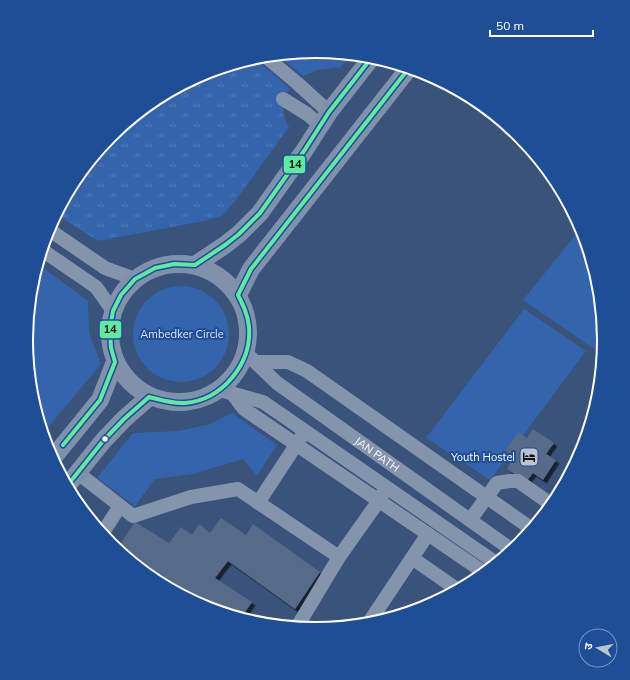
<svg xmlns="http://www.w3.org/2000/svg" width="630" height="680" font-family="Mulish,'Noto Sans Devanagari',sans-serif">
<defs>
<pattern id="grass-tufts" width="24" height="20" patternUnits="userSpaceOnUse"><rect width="24" height="20" fill="#3464ab"/><path d="M3 7l-1-3M5 7V3M7 7l1-3M15 17l-1-3M17 17v-4M19 17l1-3" fill="none" stroke="#527bb8"/></pattern>
<filter id="shadow"><feDropShadow dx="3.5" dy="3.5" stdDeviation="0" flood-color="#0009"/></filter>
</defs>
<rect width="100%" height="100%" fill="#39537a"/>
<path fill="url(#grass-tufts)" d="M254,58l26,22 10,9 -7,8 1,21 5,9 -53,73 -14,16 -18,5 -106,20 -19,-12 -23,-15 19,-35 36,-44 44,-35 50,-27z"/>
<path fill="#3464ab" d="M315,51l36,4 -10,12 -23,3 -15,6 -25,-21z
M581,228l17,56 6,56 -1,15 -80,-55z
M38,264l50,37 1,32 12,31 -56,67 -5,-7 -8,-28 -6,-56 6,-57z
M133 334a48 48 0 1 1 96 0a48 48 0 1 1-96 0Z
M524,309l62,42 -96,129 -64,-42z
M232,413l45,32 -20,31 -14,-17 -50,15 -38,5 -20,27 -38,-28 36,-45 46,-2 31,-7z"/>
<path fill="#566a89" filter="url(#shadow)" d="M533,429l21,14 -8,11 10,6 -13,20 -10,-7 -7,9 -19,-13 5,-9 -9,-6 15,-22 9,6z
M221,518l25,17 7,-11 67,48 -25,37 -67,-48 -13,17 37,24 -11,16 -37,-11 -50,-27 -37,-31 18,-27 34,21 12,-16 11,8 7,-11 11,9z"/>
<g fill="none" stroke-linecap="round" stroke-linejoin="round">
<g stroke="#8394ad" stroke-width="14">
<path d="M265,56l32,27 32,29"/>
<path d="M283,99l24,15 13,11"/>
<path d="M48,229l57,39 30,11"/>
<path d="M42,250l54,37 17,24"/>
<path id="s1" d="M246,353l31,30 235,167"/>
<path d="M255,362h33l19,9 225,158"/>
<path d="M220,390l43,12 233,161"/>
<path d="M232,393l12,16 241,164"/>
<path d="M78,473l55,43 58,-19 47,-8 101,68 -42,70"/>
<path d="M258,503l44,-67"/>
<path d="M470,520l27,-37 13,-2h8l34,24"/>
<path d="M102,534l18,-28"/>
<path d="M428,534l-16,24 46,32"/>
<path d="M339,557l34,-48 6,-8 4,-8"/>
<path d="M368,624l44,-66"/>
</g>
<path stroke="#8092ab" stroke-width="18" d="M110 333a69 69 0 1 1 138 0a69 69 0 1 1-138 0Z
M195,265l30,-20 14,-11 21,-21 44,-62 25,-39 43,-55
M238,295l13,-26 158,-201
M52,459l48,-59 15,-38
M67,486l36,-45 21,-22 25,-22"/>
<g stroke="#1e4e95" stroke-width="7">
<path id="bus-1" d="M63,445l37,-45 15,-38 -4,-14 -1,-20 3,-17 8,-16 14,-16 20,-11 19,-4 21,1 30,-20 14,-11 21,-21 44,-62 25,-39 43,-55
M67,486l36,-45 21,-22 25,-22c12,3 24,7 36,6 37,-3 67,-39 64,-76 -1,-12 -6,-22 -11,-32l13,-26 158,-201"/>
</g>
<use href="#bus-1" stroke="#60e9a3" stroke-width="4"/>
</g>
<defs>
<g id="hotel-square" transform="scale(1)"><rect x="-9" y="-9" width="18" height="18" rx="4" fill="#bac3d0" stroke="#1e4e95"/><path d="M-6-4.5h1.5V1H6V5H4.5V3h-9V5H-6ZM-4 0a1.8 1.8 0 1 1 3.6 0ZM.5 0V-2.5h3Q6-2.5 6 0Z" fill="#111"/></g>
</defs>
<g fill-rule="evenodd">
<use href="#hotel-square" x="529" y="457"/>
</g>
<circle fill="#fff" stroke="#1e4e95" stroke-width="1.5" cx="105" cy="439" r="3.5"/>
<g text-anchor="middle" stroke-width="4" stroke-linejoin="round" paint-order="stroke">
<g font-size="11" fill="#d8e6fa" stroke="#1e4e95">
<text x="182" y="338">Ambedker Circle</text>
</g>
<g font-size="11" fill="#fff" stroke="#1e4e95">
<text dy="4" stroke="none"><textPath href="#s1" startOffset="166">JAN PATH</textPath></text>
</g>
<g font-size="11" fill="#fff" stroke="#1e4e95" text-anchor="end">
<text x="515" y="461">Youth Hostel</text>
</g>
</g>
<path d="M0 0H630V680H0ZM33 340a282 282 0 1 1 564 0a282 282 0 1 1-564 0Z" fill="#1e4e95" fill-rule="evenodd"/>
<path fill="none" stroke="#fff" stroke-width="2" d="M33 340a282 282 0 1 1 564 0a282 282 0 1 1-564 0Z"/>
<g stroke="#1e4e95" stroke-width="1.5">
<rect x="283" y="155" width="23" height="19" rx="4" fill="#60e9a3"/>
<rect x="99" y="320" width="23" height="19" rx="4" fill="#60e9a3"/>
</g>
<g font-size="11" text-anchor="middle" font-weight="bold" fill="#111">
<text x="295" y="168">14</text>
<text x="110" y="333">14</text>
</g>
<g transform="translate(598 648) rotate(280)"><circle r="19" fill="#1e4e95" stroke="#7895bf"/>
<path d="M0-3L7 15L0 10L-7 15Z" fill="#bac3d0"/>
<text y="-6" font-size="11" font-weight="bold" text-anchor="middle" fill="#ffffff">उ</text>
</g>
<path d="M490 30v6h103v-6" fill="none" stroke="#ffffff" stroke-width="2"/>
<text x="496" y="30" font-size="12" fill="#ffffff" stroke="#1e4e95" stroke-width="3" paint-order="stroke">50 m</text>
</svg>
